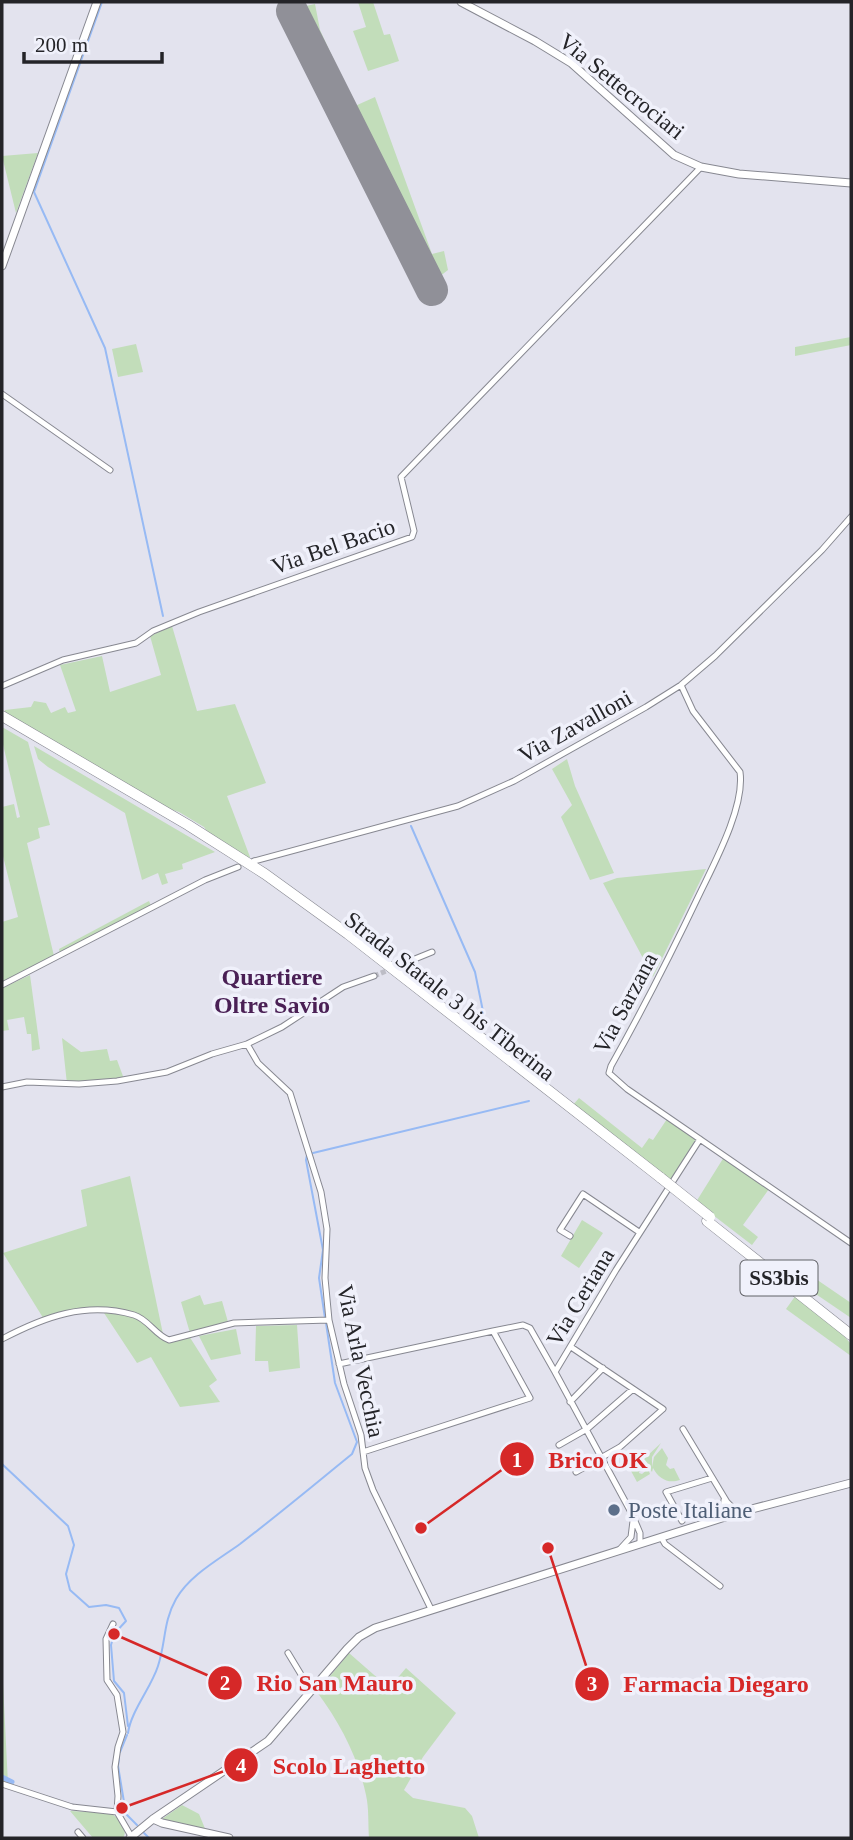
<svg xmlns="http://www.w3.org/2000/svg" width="853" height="1840" font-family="'Times New Roman',serif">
<rect width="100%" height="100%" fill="#e3e3ee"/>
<path fill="#c2ddba" d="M358,2h15l11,33 6,-1 9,27 -31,10 -15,-40 13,-4z
M315,4l5,26 35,76 20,-9 57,157 12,-3 4,19 -9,7 2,6 -6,5 -31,-68 -107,-212z
M38,153l-22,60 -14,-57z
M851,337v8l-56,11v-9z
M136,344l7,28 -25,5 -6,-28z
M172,626l25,85 38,-7 31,79 -39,13 23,61 -2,2 -39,-25 -5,-7 -25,-15 -15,-5 -160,-93 1,-4 26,-3 3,-6 12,2 5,10 14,-6 3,6 8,-2 -16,-46 42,-9 8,36 51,-17 -11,-39z
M2,727l26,15 22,83 -12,3 2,10 -13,5 27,113 -52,26v-60l16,-5 -16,-65v-45l12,-3 3,14 3,-1 -18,-77z
M34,746l181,106 -33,12 1,5 -18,5 3,9 -6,2 -4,-12 -16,7 -17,-67 -77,-46 -10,-8z
M567,759l8,27 39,87 -24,7 -29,-63 11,-12 -20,-36z
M706,869l-53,108 -50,-94 14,-5z
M149,901l2,5 -91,47 -1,-4z
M30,975l10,74 -8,2 -1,-17h-4l-3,-17 -17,3 2,10 -7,1v-43z
M62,1038l19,14 26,-3 3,12 7,-1 7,19 -57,5z
M579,1098l63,50 7,-10 4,2 14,-21 29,20 -26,42 -97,-76z
M724,1157l45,32 -26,36 15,12 -6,8 -56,-43z
M130,1176l33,158 5,3 21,-1 28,44 -8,6 11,16 -40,5 -29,-50 -14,6 -33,-50 -21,-2 -38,10 -42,-68 84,-27 -6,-36z
M582,1220l21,13 -24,35 -18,-12z
M813,1277l38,26v15l-47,-32z
M200,1295l4,10 18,-4 6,21 -38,11 -9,-31z
M796,1295l41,33 14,16v12l-65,-47z
M297,1325l3,43 -31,4 -1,-11h-13l1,-35z
M236,1329l5,25 -30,6 -12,-24z
M661,1443l-9,14v10l2,-10 8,-9 6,10 -2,7 4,4 4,-1 6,12c-12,4 -21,-1 -27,-12l-1,4 -4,-6 -8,2 -1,5 3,1 6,-5 2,5 -13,8 -6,-11z
M349,1653l40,35 17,-20 50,45 -33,44 -19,33 9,8 52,10 7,8 7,22h-110c-1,-14 0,-30 -3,-43 -8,-38 -26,-72 -49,-103z
M2,1663l6,121 -6,-1z
M182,1805l17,9 7,17 -44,-12z
M70,1811l40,2c9,5 19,16 13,25h-30z"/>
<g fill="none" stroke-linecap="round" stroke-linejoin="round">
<path stroke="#97baf4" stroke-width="2" d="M102,2l-68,190 71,156 58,268
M411,826l64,146 11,54
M313,1153l216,-52
M307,1155l-1,5 17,90 -4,28 6,40
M2,1464l66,62 6,19 -8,29 4,16 19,17 17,-2 13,3 7,13 -12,13 -3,11 3,36 10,12 4,33
M128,1733c3,-22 23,-45 30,-67 8,-24 5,-44 18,-67 14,-24 42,-39 64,-55 38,-29 75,-60 112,-90l5,-12 -22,-59 -9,-60
M120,1752l7,-17
M119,1758l-1,8 8,48 11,11
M144,1833l5,5"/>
<path stroke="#97baf4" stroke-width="5" d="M2,1777l10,5
M122,1808l3,1"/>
<path stroke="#909098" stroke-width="32" d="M292,11l140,279"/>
<path stroke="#bdbdc6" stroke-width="5" stroke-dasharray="5 2.5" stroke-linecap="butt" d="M374,976l17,-7"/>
<g stroke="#878891" stroke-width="7">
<path id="street" d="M2,394l108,76
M681,685l12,26 47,61c5,34 -25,90 -40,121 -28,59 -57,116 -89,173l-2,7 18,16 224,154
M2,686l61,-26 73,-17 17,-12 46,-19 213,-75 2,-6 -13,-54 300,-310
M254,861l204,-55 56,-25 132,-74 35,-22 34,-29 107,-106 29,-33
M400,965l32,-13
M2,985l203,-105 33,-13
M247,1044l11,19 32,30 31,99 6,37 -2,49 4,42 15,64 17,51 4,33 8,22 58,119
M2,1087l25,-5 52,2 38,-3 50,-9 45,-18 35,-10 35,-17 61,-40 31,-11
M570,1236l-10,-6 23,-36 56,38
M493,1331l30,-6 7,3 25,44
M2,1339c42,-22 84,-38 132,-24 14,4 21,20 35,25l65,-17 95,-3
M571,1347l92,62 -43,38 -44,25
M339,1364l154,-33 37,67 -167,54
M570,1402l33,-34
M683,1429l44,73 6,6 8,2
M559,1445l28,-16 46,-40
M717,1519l6,-7 1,-12
M682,1521l-16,-29 46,-14
M661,1537l4,7 55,42
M640,1543v-10l-8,-19 -77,-142 61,-102 84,-131
M620,1549l11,-12 2,-16
M113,1624l-7,15 1,41 10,15 6,37 -5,15 -3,20 3,29 -1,16
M288,1653l23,38
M2,1784l70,23 45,5 14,24
M78,1832l5,6"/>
</g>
<g stroke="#878891" stroke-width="9">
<path id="secondary" d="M461,2l74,39 36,22 103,92 27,12 38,7 112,9
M2,266l95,-264
M153,1819l9,4 67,15
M130,1838l23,-19 115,-78 79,-92 12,-12 16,-9 369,-117 107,-28"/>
</g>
<g stroke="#878891" stroke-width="11">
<path id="highway" d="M2,716l186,109 77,49 83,60 313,244
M707,1221l144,114"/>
</g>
<use href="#street" stroke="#fff" stroke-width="5"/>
<use href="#secondary" stroke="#fff" stroke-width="7"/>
<use href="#highway" stroke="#fff" stroke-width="10"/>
<g stroke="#878891" stroke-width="11" stroke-linecap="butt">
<path id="highway-bridge" d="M661,1178l49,39"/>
</g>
<use href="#highway-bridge" stroke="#fff" stroke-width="10"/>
</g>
<circle fill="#5c6f8a" stroke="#f0f1fb" stroke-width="2.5" cx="614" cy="1510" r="7"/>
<g text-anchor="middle" stroke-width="7" stroke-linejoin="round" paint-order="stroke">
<rect fill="#f0f1fb" stroke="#616267" stroke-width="2" x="740.5" y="1260.5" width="77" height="35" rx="5"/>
<g font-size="21" font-weight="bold" fill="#242428">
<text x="779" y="1285">SS3bis</text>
</g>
<g font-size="23" fill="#242428" stroke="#f0f1fb">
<text transform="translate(622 86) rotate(39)" y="8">Via Settecrociari</text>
<text transform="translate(333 546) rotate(-19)" y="8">Via Bel Bacio</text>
<text transform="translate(575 726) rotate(-29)" y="8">Via Zavalloni</text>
<text transform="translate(450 996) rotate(38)" y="8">Strada Statale 3 bis Tiberina</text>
<text transform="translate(625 1003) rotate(-62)" y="8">Via Sarzana</text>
<text transform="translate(580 1297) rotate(-59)" y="8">Via Ceriana</text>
<text transform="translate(361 1361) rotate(78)" y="8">Via Arla Vecchia</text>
</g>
<g font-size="23" fill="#4e5e75" stroke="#f0f1fb" text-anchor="start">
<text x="628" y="1518">Poste Italiane</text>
</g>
<g font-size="24" font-weight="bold" fill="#4a2055" stroke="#f0f1fb">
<text x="272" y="985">Quartiere<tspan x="272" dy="28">Oltre Savio</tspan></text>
</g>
</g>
<path fill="none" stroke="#d62828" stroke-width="2.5" d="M421 1528L517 1459M114 1634L225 1683M548 1548L592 1684M122 1808L241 1765"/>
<g fill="#d62828" stroke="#f0f1fb" stroke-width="2.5">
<circle cx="421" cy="1528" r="7"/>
<circle cx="114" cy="1634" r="7"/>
<circle cx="548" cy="1548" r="7"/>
<circle cx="122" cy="1808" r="7"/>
<circle cx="517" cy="1459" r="18"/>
<circle cx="225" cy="1683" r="18"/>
<circle cx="592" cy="1684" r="18"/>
<circle cx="241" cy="1765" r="18"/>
</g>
<g font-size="21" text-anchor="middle" font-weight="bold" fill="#fff">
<text x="517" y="1467">1</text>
<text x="225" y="1690">2</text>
<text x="592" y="1691">3</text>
<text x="241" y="1773">4</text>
</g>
<g font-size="24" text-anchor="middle" font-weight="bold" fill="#d62828" stroke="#f0f1fb" stroke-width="7" stroke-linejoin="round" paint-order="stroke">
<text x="598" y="1468">Brico OK</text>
<text x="335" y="1691">Rio San Mauro</text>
<text x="716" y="1692">Farmacia Diegaro</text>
<text x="349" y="1774">Scolo Laghetto</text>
</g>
<rect width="853" height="1840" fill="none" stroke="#242428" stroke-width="7"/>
<path d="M24 52v10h138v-10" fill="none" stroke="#242428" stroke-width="3.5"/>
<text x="35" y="52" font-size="21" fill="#242428" stroke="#f0f1fb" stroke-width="5" paint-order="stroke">200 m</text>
</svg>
